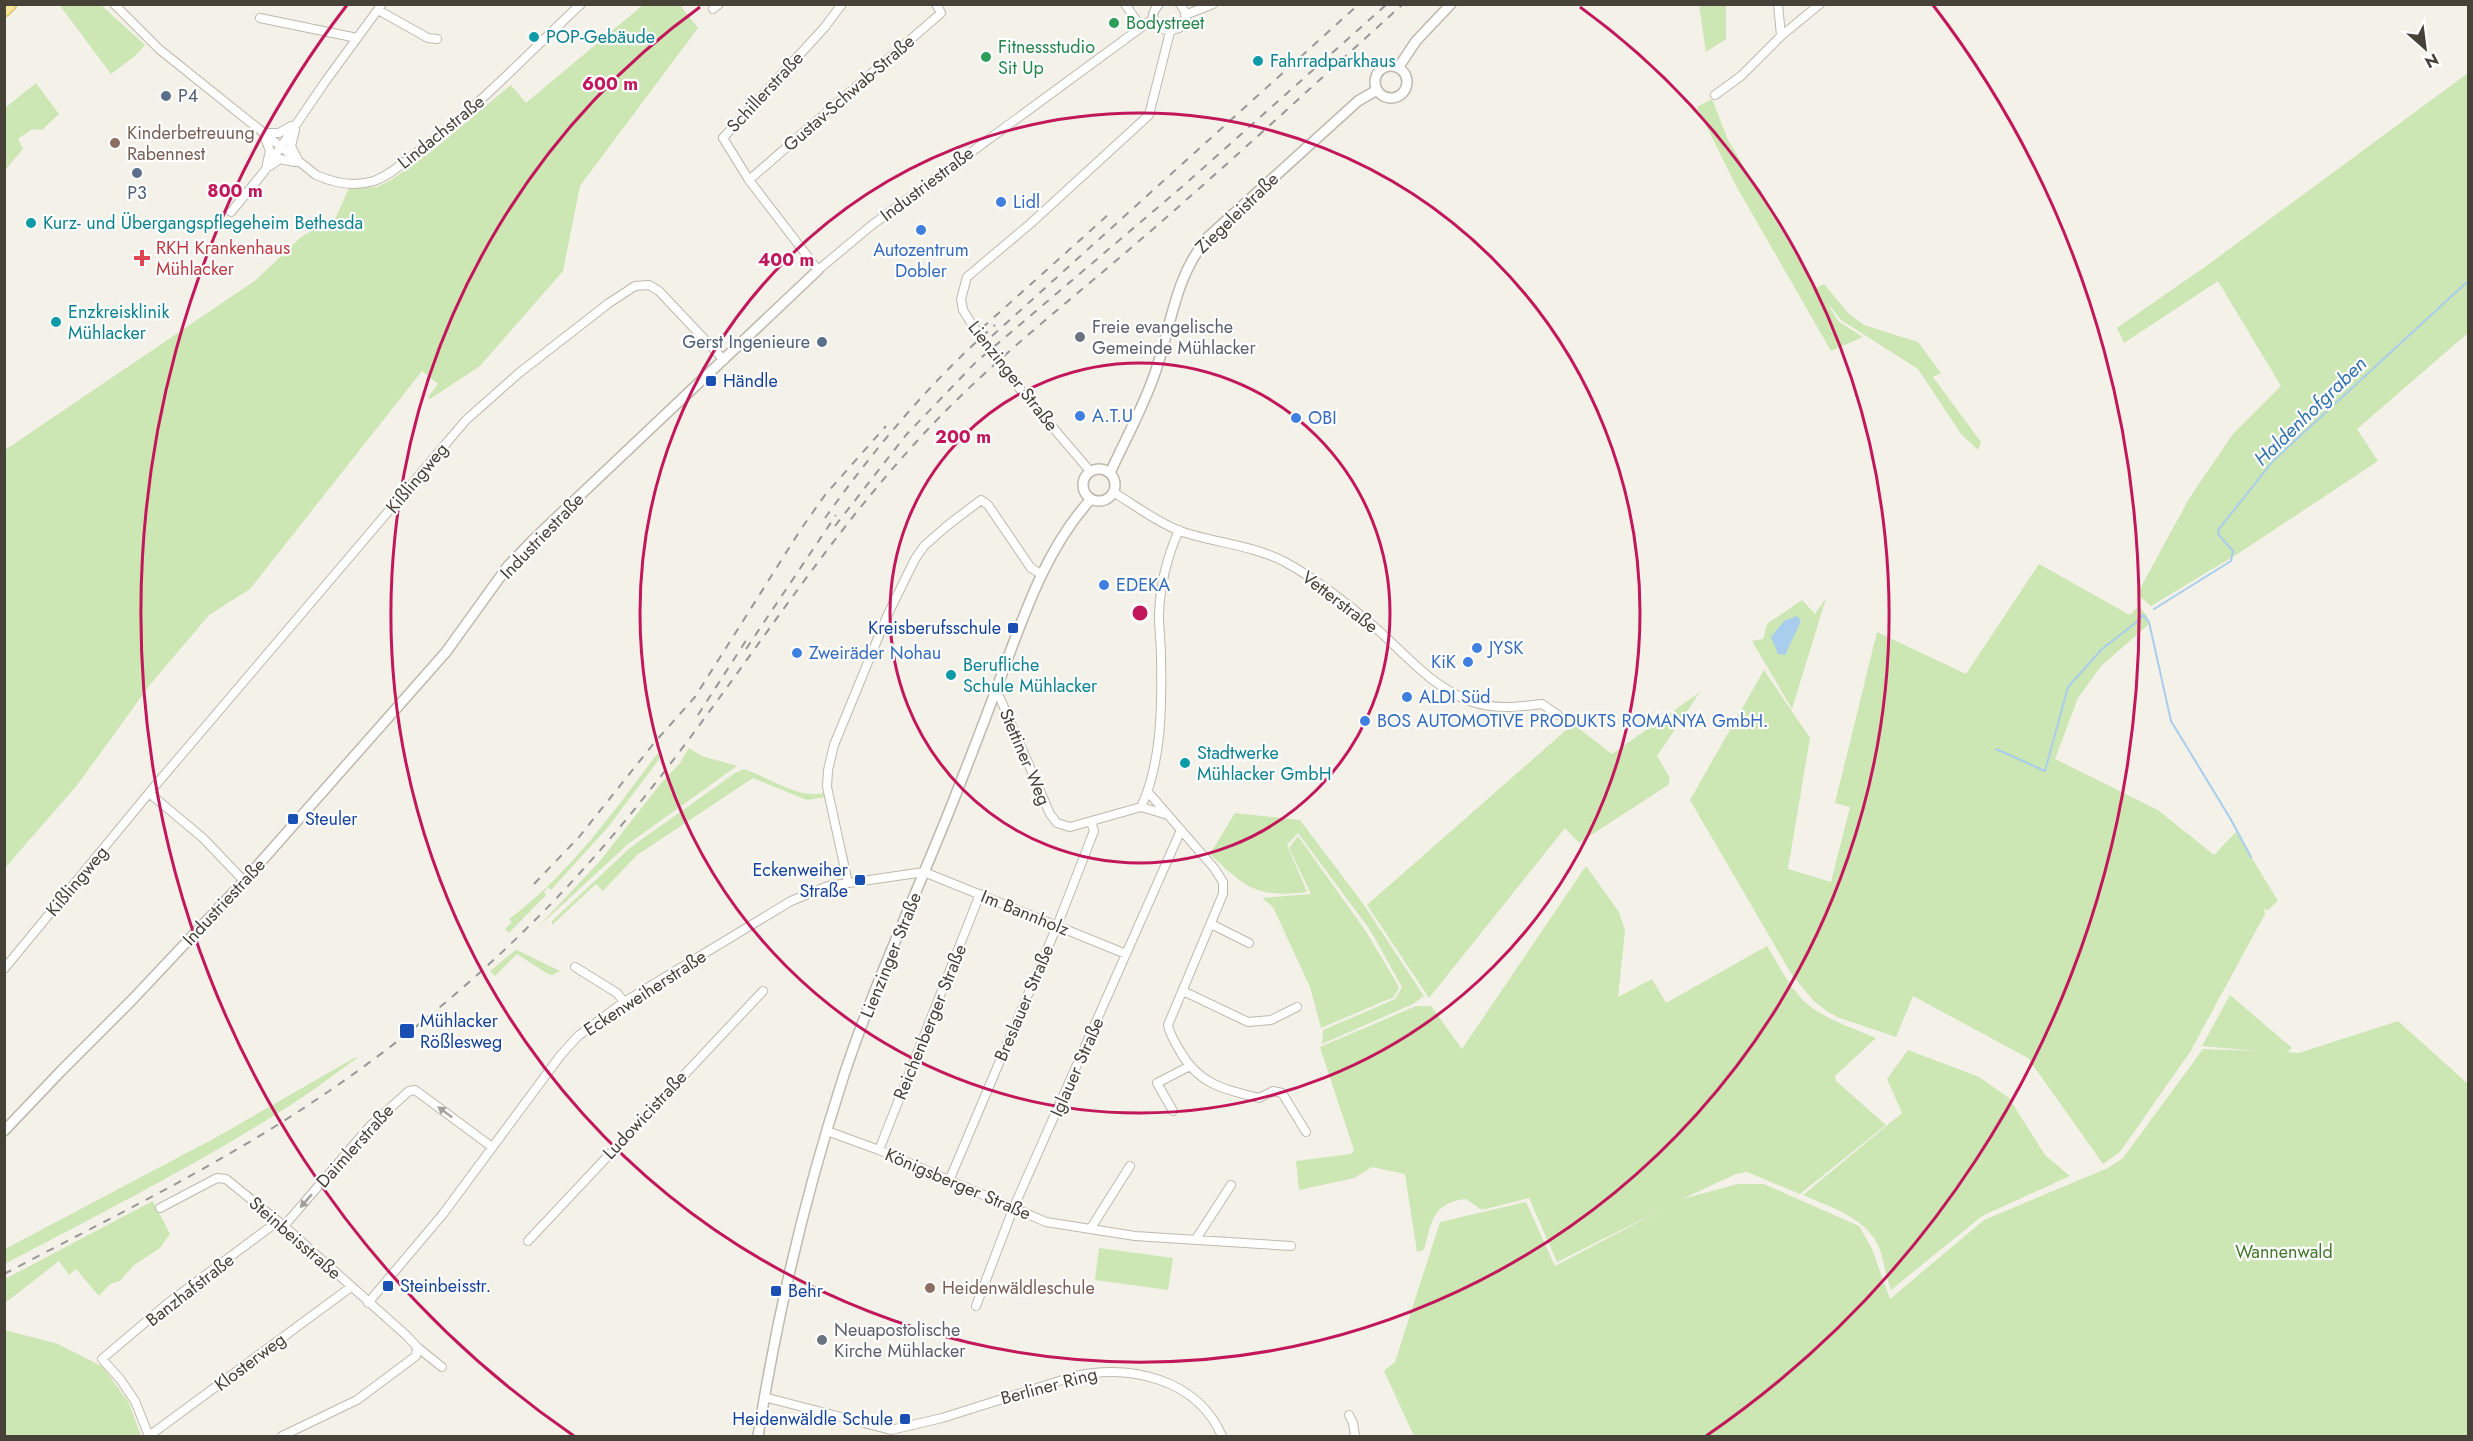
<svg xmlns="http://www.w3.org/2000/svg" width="2473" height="1441" font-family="Jost,sans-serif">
<rect width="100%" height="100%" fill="#f4f1e9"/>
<path fill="#cce6b4" d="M64,4l37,1 44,40 -10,11 -24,18 -50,-67z
M643,5h37l18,23 -118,158 -17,85 -83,95 -50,33 -2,-2 10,-13 -16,-13 -172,218 -41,26 -60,71 -71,98 -73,84v-418l251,-170 45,-43 35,-20 13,-29 28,-1 14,-7 41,-29 79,-66 15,18z
M1699,5h27v34l-20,13z
M2468,73v260l-111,96 21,32 -139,92 -88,53 -14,-12 53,-97 43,-63 48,-48 -63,-105 -94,62 -7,-15 92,-64z
M36,83l23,31 -17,16 -10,-1 -14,10 5,10 -18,21v-62z
M1712,99l16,41 88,148 8,-4 25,30 15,11 54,17 23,31 -8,4 48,65 -3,8 -17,-16 -43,-65 -77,-49 -15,-19 12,20 25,16 -32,14 -96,-167 -38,-77z
M2039,564l91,51 9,-9 8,10 1,9 -47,41 -23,32 -23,61 103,51 56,45 22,-23 42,69 -10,9 -4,-1 1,5 -75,138 -70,100 -17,12 -75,-106 -115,-62 -17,41 -59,-20 -10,-6 -13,-10 -22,-26 -102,-175 74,-130 46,68 -22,131 43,13 19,-75 -15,-4 42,-171 89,42z
M1826,598l-34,111 -40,-68 11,-2 4,-15 35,-24 13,14z
M1700,692l-43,64 13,22 -2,7 -89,58 -14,-15 -136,170 -62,-93 206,-181 39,30z
M689,748l13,8 35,10 -109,78 -92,85 63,-67 63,-80 18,-19z
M658,753l2,5 -52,69 -57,63 -3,-3 -4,5 2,3 -37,38 -4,-4 7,-7 -3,-3c60,-44 104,-107 149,-166z
M744,769c25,8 53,30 80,24l1,4 -18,3 -54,-22 -116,77 -34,36 -7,-7 -44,41v-4l79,-74 104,-74z
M1235,813l65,7 62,82 62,94 -11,8 -91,40 1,-14 72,-31 7,-12 -32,-57 -72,-97 -11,12 20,47c-51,6 -61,-4 -97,-38z
M1298,836l67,94 34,57 -5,10 -73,31 -11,-41 -37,-80 -11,-9 49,-4 -22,-46z
M1586,866l33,46 6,19 -7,66 34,-18 14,24 101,-57c13,21 25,47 44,61 19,14 44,22 65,31l-41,38 1,5 50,44 -86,69 -53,-22 -11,2 -54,25 56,-15h26l95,42 13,23 18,50 94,-79 124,-52 15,-10 80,-109 54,2 -55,-5 28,-51 62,53 -5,4 12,1 99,-32 70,63v352h-1054l-30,-65 11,-9 45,-140 86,-20 29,64 110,-58 -108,54 -28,-64 -47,12 -16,-11c-33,3 -35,24 -42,51l-7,2 -12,-78 -33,-7 -18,11 -55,12 -3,-29 55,-7 3,-4 -34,-103 96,-41h15l31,43z
M517,949v1l43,21 -8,4 -4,-1 -31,-20 -22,22 -5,-5z
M1908,1050l71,27 30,21 36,57 25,21 -88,40 -91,74c-6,-14 -6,-27 -11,-40 -10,-31 -50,-43 -77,-55l99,-82 -15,-34z
M356,1057l1,1c-30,22 -58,43 -89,61 -85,53 -175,98 -263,145v-15l210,-111z
M153,1201l17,33 -10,14 -26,17 -14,16 -10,3 -11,12 -23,-27 -7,6 -10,-14 -54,42v-24z
M1099,1248l74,10 -5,32 -73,-10z
M5,1330l53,14 45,23 26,36 12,33h-136z"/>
<path fill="#a8cded" d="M1797,616l4,5 -16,34 -7,-1 -7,-17 13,-16z"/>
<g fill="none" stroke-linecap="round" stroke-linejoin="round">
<path stroke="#a8cded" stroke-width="2" d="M2154,609l77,-48 2,-10 -15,-17 1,-5 54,-68 195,-180
M1996,749l49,22 23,-84 34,-38 36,-28 5,-6 6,7 22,99 59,97 21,39"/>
<g stroke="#bfb9ac" stroke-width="10">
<path id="minor" d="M114,4l45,45 157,126c18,8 38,12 58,6 16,-6 29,-18 42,-28 61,-44 110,-98 165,-149
M842,4l-18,24 -101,110 26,42 69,90 54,-45 282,-207
M1125,4l16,23
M1159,4c-28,34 48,35 21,0
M1778,4l3,32
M713,9l6,-5
M378,10l50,28 9,1
M1185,15l28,-11
M260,18l97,20
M1715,95l26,-19 40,-40 39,-32
M295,130l-4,16 6,12
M264,133h15l12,-7
M264,135l6,16 -3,13
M270,166l10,-7 15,3
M749,180l192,-167 -5,-9
M231,212l32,-39 62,-91 57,-78
M971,323l-8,-13 -2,-11 6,-22 63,-53 119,-109 21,-83
M1014,382l76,89
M1113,492c22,13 43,30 67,39 34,12 73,14 105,31 33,18 63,42 92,67 29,26 55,58 93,72 24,9 48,6 72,3l16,11
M994,696l6,2 50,116 7,9 13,4 71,-20c21,-44 21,-103 20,-150 0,-14 -2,-28 -2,-42 1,-30 8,-58 20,-85
M1148,792l66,76 9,14v12l-55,131c2,10 7,18 12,26 18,33 45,39 79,47l14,-7 9,2 24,39
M149,793l54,45 41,43
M1141,807l27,8
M848,883l-21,-96 1,-17 6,-25 53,-129 28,-57 9,-13 24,-21 33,-25 7,5 43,63 10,6
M1211,924l38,19
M575,967l42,26 7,9
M4,969l145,-176 317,-373 53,-47 90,-70 26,-17 14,-1 10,6 65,69
M1183,991l65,31 23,-2 26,-13
M1173,1111l-16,-28 31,-16
M827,1131l52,19 167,72 89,14 156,10
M879,1150l101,-256
M949,1181l108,-255 37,-95 -3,-9
M160,1208l57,-30 9,1 58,47 123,110 10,11 25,20
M284,1226l86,-100 39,-35 6,-1 77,57
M1091,1228l39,-62
M1196,1239l35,-54
M528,1241l235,-250
M368,1303l75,-89 117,-158 18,-20 46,-34 167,-101 37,-15 96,-14 202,82
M976,1306l37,-97 168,-379
M764,1397l127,33 51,-12 133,-42c56,-12 122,3 147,60
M1349,1415l4,8 2,13
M149,1436l-14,-35 -15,-22 -18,-20 66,-56 110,-82
M149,1436l202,-149
M282,1436l75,-36 59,-44 1,-9"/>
</g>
<g stroke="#bfb9ac" stroke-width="12">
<path id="tertiary" d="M1375 82a16 16 0 1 1 32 0a16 16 0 1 1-32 0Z
M1398,68l18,-27 35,-37
M1083 485a16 16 0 1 1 32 0a16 16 0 1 1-32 0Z
M1110,473c15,-33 33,-65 45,-100 17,-49 19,-95 53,-136l150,-136 19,-11
M4,1131l57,-60 71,-71 112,-119 202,-229 62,-86 29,-30 281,-266
M758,1436c19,-121 48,-244 86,-361 34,-102 81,-199 119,-299 15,-38 29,-75 43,-113 21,-57 43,-118 85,-164"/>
</g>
<g stroke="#dfc46c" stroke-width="15">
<path id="primary" d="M4,10l6,-6"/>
</g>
<use href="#minor" stroke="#fff" stroke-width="8"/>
<use href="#tertiary" stroke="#fff" stroke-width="9"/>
<use href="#primary" stroke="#fae59c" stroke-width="12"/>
<path stroke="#979797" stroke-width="2" stroke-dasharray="8 8" stroke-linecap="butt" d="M982,328l127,-114
M992,336l367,-332
M825,518c50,-70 105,-136 170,-193
M835,526l71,-91 70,-73 207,-176 204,-182
M746,649l90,-134
M698,715l49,-76
M534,884l45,-47 75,-94 41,-46 106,-168 24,-34 61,-69
M4,1274c91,-48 183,-93 270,-147 119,-74 228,-165 321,-271 117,-132 205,-287 323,-416 69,-76 151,-138 228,-205 87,-75 172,-154 257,-231"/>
<g stroke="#bfb9ac" stroke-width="10" stroke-linecap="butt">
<path id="minor-bridge" d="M971,323l43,59"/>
</g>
<use href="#minor-bridge" stroke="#fff" stroke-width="8"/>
</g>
<defs><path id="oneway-solid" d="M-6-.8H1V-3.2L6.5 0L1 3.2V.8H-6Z" transform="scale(1.5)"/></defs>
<g fill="#a3a09c">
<use href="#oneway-solid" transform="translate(445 1112) rotate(-143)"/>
<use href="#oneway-solid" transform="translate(306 1201) rotate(131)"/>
</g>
<g fill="none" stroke="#c2185b" stroke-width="3">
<circle cx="1140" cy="613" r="250"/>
<circle cx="1140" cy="613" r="500"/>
<path d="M1580 7A749 749 0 1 1 700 7"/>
<path d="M574 1436A999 999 0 0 1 347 5M1933 5A999 999 0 0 1 1706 1436"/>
</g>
<g fill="#2e9e5b" stroke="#fff" stroke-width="2">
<circle cx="1114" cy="23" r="6"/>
<circle cx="986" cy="57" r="6"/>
</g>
<g fill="#0f9aa8" stroke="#fff" stroke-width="2">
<circle cx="534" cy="37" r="6"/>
<circle cx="1258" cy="61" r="6"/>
<circle cx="31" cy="223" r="6"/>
<circle cx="56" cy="322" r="6"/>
<circle cx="951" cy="675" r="6"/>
<circle cx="1185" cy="763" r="6"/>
</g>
<g fill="#5c6f8a" stroke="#fff" stroke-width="2">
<circle cx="166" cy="96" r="6"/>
<circle cx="137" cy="173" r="6"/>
<circle cx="822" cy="342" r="6"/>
</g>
<g fill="#8d6e63" stroke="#fff" stroke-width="2">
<circle cx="115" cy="143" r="6"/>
<circle cx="930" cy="1288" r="6"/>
</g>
<g fill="#3f7fe0" stroke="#fff" stroke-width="2">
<circle cx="1001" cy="202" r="6"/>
<circle cx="921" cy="230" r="6"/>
<circle cx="1080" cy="416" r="6"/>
<circle cx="1296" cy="418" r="6"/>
<circle cx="1104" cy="585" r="6"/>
<circle cx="1477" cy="648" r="6"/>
<circle cx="797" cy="653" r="6"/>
<circle cx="1468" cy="662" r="6"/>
<circle cx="1407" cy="697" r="6"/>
<circle cx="1365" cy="721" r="6"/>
</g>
<path fill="#e0444e" stroke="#fff" stroke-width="2" d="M139 249h6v6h6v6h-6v6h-6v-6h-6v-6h6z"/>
<g fill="#6b7280" stroke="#fff" stroke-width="2">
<circle cx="1080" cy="337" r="6"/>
<circle cx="822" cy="1340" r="6"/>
</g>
<g fill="#1a4fb4" stroke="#fff" stroke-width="2">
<rect x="705" y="375" width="12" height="12" rx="3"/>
<rect x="1007" y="622" width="12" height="12" rx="3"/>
<rect x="287" y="813" width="12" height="12" rx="3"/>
<rect x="854" y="874" width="12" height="12" rx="3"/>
<rect x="399" y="1023" width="16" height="16" rx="3"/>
<rect x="382" y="1280" width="12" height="12" rx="3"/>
<rect x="770" y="1285" width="12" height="12" rx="3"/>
<rect x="899" y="1413" width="12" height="12" rx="3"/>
</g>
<g text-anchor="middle" stroke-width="4.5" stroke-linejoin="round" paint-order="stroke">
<g font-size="18" fill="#27864d" stroke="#fff" text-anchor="start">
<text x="1126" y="29">Bodystreet</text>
<text x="998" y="53">Fitnessstudio<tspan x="998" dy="21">Sit Up</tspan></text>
</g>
<g font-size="18" fill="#0d838f" stroke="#fff" text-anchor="start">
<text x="546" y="43">POP-Gebäude</text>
<text x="1270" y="67">Fahrradparkhaus</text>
<text x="43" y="229">Kurz- und Übergangspflegeheim Bethesda</text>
<text x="68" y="318">Enzkreisklinik<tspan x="68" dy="21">Mühlacker</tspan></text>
<text x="963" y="671">Berufliche<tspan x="963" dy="21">Schule Mühlacker</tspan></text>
<text x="1197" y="759">Stadtwerke<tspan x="1197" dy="21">Mühlacker GmbH</tspan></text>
</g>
<g font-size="18" fill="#474238" stroke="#fff">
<text transform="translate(765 92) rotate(-47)" y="6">Schillerstraße</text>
<text transform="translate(849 93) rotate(-41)" y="6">Gustav-Schwab-Straße</text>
<text transform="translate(441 132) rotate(-39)" y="6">Lindachstraße</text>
<text transform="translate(927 184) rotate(-37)" y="6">Industriestraße</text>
<text transform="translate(1237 213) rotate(-44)" y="6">Ziegeleistraße</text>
<text transform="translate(1013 376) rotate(52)" y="6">Lienzinger Straße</text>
<text transform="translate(417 478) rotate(-50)" y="6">Kißlingweg</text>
<text transform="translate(542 536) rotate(-46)" y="6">Industriestraße</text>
<text transform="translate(1340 602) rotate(37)" y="6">Vetterstraße</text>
<text transform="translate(1025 757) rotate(67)" y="6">Stettiner Weg</text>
<text transform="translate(77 881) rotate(-50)" y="6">Kißlingweg</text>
<text transform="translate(224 902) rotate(-47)" y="6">Industriestraße</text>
<text transform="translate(1025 913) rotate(22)" y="6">Im Bannholz</text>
<text transform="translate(891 955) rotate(-68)" y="6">Lienzinger Straße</text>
<text transform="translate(645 993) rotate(-33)" y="6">Eckenweiherstraße</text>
<text transform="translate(1024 1003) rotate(-67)" y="6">Breslauer Straße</text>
<text transform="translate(930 1022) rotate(-68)" y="6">Reichenberger Straße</text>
<text transform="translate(1077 1067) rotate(-66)" y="6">Iglauer Straße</text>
<text transform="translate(645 1115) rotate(-47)" y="6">Ludowicistraße</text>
<text transform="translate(355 1146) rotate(-48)" y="6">Daimlerstraße</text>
<text transform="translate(958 1184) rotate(23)" y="6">Königsberger Straße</text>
<text transform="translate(295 1238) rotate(41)" y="6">Steinbeisstraße</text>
<text transform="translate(190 1290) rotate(-38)" y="6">Banzhafstraße</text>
<text transform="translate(250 1362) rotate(-37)" y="6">Klosterweg</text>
<text transform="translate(1049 1386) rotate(-15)" y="6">Berliner Ring</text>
</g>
<g font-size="18" fill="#4e5e75" stroke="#fff" text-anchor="start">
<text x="178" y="102">P4</text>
<text x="137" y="199" text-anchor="middle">P3</text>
<text x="810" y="348" text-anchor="end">Gerst Ingenieure</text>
</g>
<g font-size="18" fill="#785e54" stroke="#fff" text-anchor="start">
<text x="127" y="139">Kinderbetreuung<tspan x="127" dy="21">Rabennest</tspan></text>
<text x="942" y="1294">Heidenwäldleschule</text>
</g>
<g font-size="18" fill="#366cbe" stroke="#fff" text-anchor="start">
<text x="1013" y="208">Lidl</text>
<text x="921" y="256" text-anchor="middle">Autozentrum<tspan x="921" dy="21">Dobler</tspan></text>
<text x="1092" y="422">A.T.U</text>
<text x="1308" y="424">OBI</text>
<text x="1116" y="591">EDEKA</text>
<text x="1489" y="654">JYSK</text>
<text x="809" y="659">Zweiräder Nohau</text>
<text x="1456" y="668" text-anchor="end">KiK</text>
<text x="1419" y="703">ALDI Süd</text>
<text x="1377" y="727">BOS AUTOMOTIVE PRODUKTS ROMANYA GmbH.</text>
</g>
<g font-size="18" fill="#be3a42" stroke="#fff" text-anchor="start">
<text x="156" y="254">RKH Krankenhaus<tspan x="156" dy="21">Mühlacker</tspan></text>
</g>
<g font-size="18" fill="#5b616d" stroke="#fff" text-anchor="start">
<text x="1092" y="333">Freie evangelische<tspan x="1092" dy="21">Gemeinde Mühlacker</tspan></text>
<text x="834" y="1336">Neuapostolische<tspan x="834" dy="21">Kirche Mühlacker</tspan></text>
</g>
<g font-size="18" fill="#164399" stroke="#fff" text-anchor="start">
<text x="723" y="387">Händle</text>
<text x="1001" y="634" text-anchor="end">Kreisberufsschule</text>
<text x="305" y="825">Steuler</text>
<text x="848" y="876" text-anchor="end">Eckenweiher<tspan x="848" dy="21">Straße</tspan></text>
<text x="420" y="1027">Mühlacker<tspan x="420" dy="21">Rößlesweg</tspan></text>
<text x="400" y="1292">Steinbeisstr.</text>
<text x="788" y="1297">Behr</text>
<text x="893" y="1425" text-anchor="end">Heidenwäldle Schule</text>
</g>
<g font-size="18" fill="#44772d" stroke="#fff">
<text x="2284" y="1258">Wannenwald</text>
</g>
<g font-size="20" font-style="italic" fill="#3573ae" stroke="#fff">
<text transform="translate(2310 411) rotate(-44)" y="7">Haldenhofgraben</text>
</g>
</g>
<circle cx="1140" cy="613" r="9" fill="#c2185b" stroke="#fff" stroke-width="3"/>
<g font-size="18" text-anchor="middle" font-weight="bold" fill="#c2185b" stroke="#fff" stroke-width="4.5" stroke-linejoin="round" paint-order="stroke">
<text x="610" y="90">600 m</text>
<text x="235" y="197">800 m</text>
<text x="786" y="266">400 m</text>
<text x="963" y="443">200 m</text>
</g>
<rect width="2473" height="1441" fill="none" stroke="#474238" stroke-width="12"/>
<g transform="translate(2425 48) rotate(152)" stroke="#ffffff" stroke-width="4.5" paint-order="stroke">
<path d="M0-4.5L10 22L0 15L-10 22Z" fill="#474238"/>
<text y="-9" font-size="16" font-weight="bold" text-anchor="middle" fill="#474238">N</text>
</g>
</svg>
